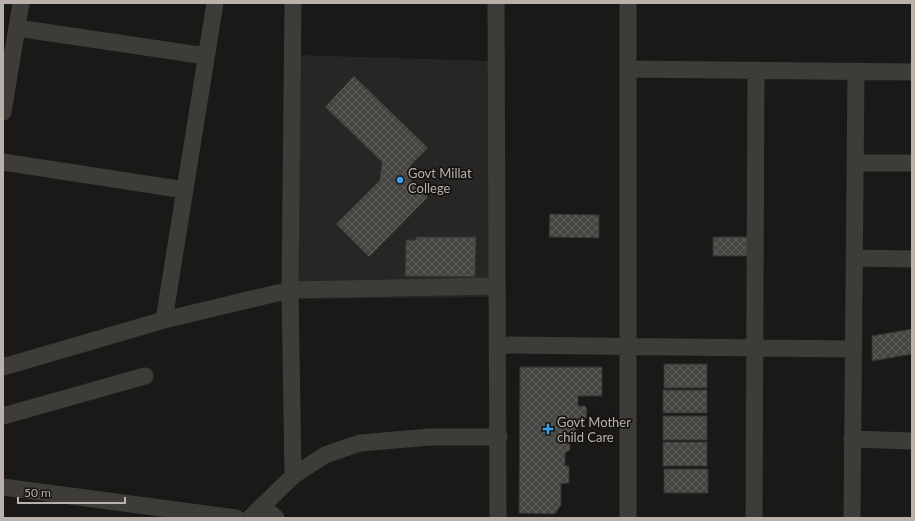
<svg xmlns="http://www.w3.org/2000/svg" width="915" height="521" font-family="Lato,sans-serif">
<defs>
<pattern id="building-cross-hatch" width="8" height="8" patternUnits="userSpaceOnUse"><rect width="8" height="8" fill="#474542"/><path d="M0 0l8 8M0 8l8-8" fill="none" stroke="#5f5d5b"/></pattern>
</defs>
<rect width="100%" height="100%" fill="#1a1918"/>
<path fill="#272624" d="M296,55l194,6v236l-192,2z"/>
<path fill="url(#building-cross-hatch)" stroke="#353532" d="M354,76l74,72 -17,17v16l17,16 -59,60 -33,-33 44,-44 2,-18 -57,-55z
M550,214l49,1v23l-50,-1z
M416,237h60l-1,40 -70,-1 1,-36h10z
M713,237h36v19h-36z
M912,329v25l-40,7v-25z
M664,364h43v24h-43z
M520,367h82v29h-24v10h7l2,3 -1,9 -2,4h-8v10l-12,1 1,3 5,3v11l-5,3v13h4v17l-8,1v21l-6,9 -36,-1z
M663,390h44v23h-44z
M663,416h44v24h-44z
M663,442h44v24h-44z
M664,469h44v24h-44z"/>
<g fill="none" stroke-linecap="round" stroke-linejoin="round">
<path stroke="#3e3c39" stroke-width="17" d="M293,3l-3,287 3,186
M496,3l2,515
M628,3v515
M17,28l189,28
M628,69l284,3
M3,112l18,-109
M3,162l182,28
M855,163h57
M854,258l58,1
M164,320l51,-317
M497,345l356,4
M3,367l161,-47 126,-30 207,-4
M3,416l142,-40
M852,439l60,2
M3,487l233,31
M262,506l14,12
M250,518l43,-42 32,-21 35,-12 70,-6h69
M754,518l2,-448
M852,518l4,-447"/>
</g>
<g fill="#3fa0ea" stroke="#151413" stroke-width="1.5">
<circle cx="400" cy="180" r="4"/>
<path d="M546 423h4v4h4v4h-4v4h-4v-4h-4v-4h4z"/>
</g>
<g text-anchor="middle" stroke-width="3.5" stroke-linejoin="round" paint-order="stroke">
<g font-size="13" fill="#b9b1aa" stroke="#151413" text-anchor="start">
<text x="408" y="178">Govt Millat<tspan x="408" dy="15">College</tspan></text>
<text x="557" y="427">Govt Mother<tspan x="557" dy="15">child Care</tspan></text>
</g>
</g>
<rect width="915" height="521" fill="none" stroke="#b9b1aa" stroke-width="8"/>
<path d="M18 497v6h107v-6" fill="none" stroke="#b9b1aa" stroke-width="2"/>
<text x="24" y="497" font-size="12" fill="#b9b1aa" stroke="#151413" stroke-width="3" paint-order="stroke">50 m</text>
</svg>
